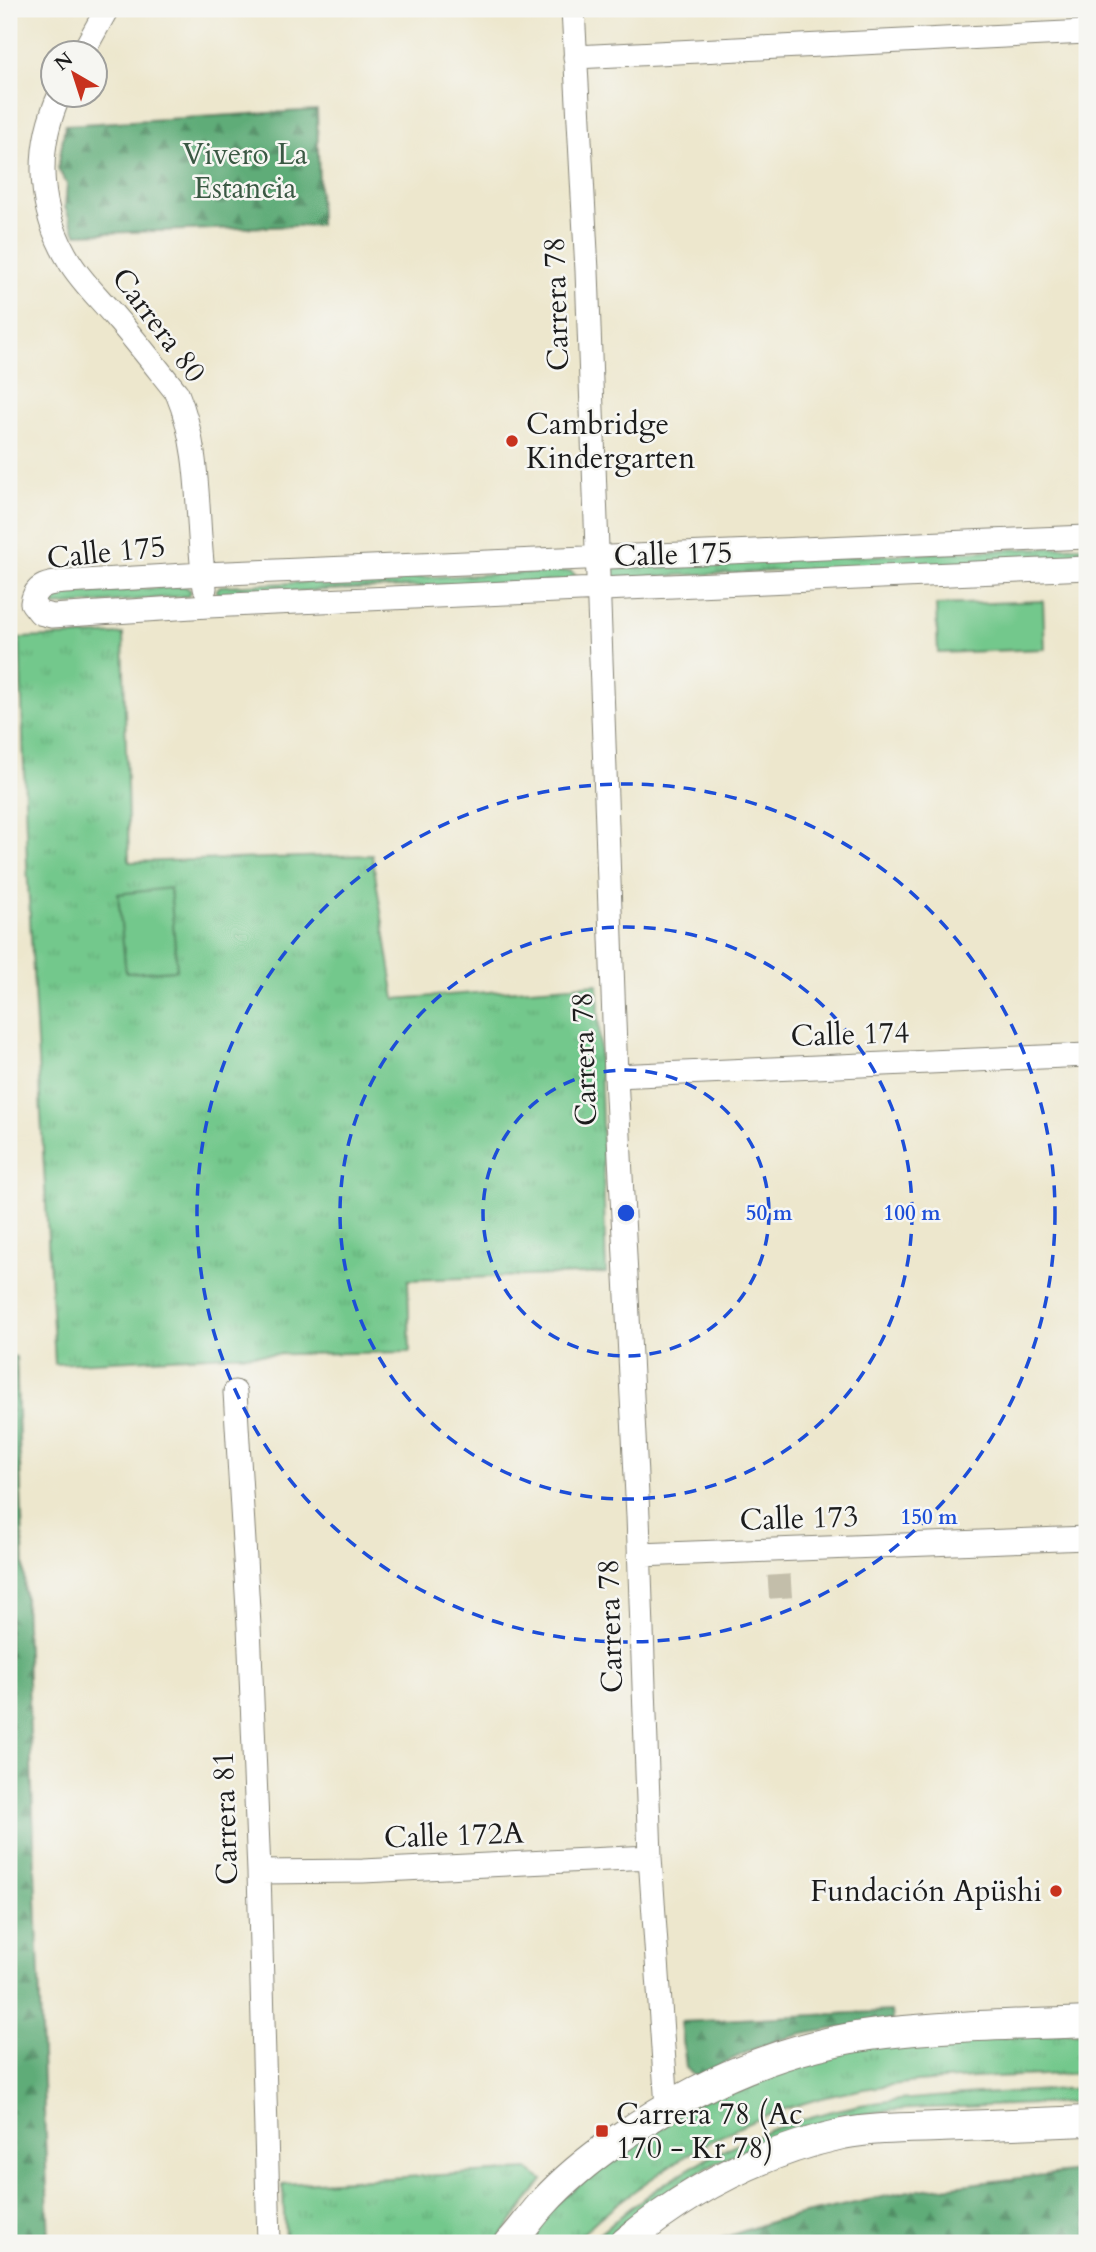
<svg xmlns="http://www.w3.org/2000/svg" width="1096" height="2252" font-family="Cardo,serif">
<defs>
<pattern id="grass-tufts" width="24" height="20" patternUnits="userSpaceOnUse" patternTransform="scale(1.75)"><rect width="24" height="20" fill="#73c88c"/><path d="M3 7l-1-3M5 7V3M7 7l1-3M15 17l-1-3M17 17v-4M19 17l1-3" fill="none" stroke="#63ab78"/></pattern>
<pattern id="forest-firs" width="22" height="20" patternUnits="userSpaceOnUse" patternTransform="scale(1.75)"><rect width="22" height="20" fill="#5eac78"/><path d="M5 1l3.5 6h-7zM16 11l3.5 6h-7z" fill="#4d8b62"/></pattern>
</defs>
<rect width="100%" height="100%" fill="#f6f6f2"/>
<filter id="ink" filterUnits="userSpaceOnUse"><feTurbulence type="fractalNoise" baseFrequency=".0143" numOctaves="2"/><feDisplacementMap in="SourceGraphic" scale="14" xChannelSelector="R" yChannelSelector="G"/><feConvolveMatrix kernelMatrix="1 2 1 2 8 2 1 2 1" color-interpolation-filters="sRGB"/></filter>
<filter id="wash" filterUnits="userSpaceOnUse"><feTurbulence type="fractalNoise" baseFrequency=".00686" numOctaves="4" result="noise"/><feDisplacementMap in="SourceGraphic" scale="28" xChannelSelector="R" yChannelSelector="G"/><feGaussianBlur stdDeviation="1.57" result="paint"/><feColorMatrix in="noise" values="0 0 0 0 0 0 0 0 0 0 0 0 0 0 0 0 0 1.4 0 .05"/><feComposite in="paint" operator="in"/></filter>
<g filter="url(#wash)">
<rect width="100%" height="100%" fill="#ede7cd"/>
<path fill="url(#grass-tufts)" stroke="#487254" stroke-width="2" d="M1087,546v12l-472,20 -5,-6 4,-5z
M571,571l5,5 -4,5 -354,13 -2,-3 4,-5z
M185,586l6,5 -3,5 -134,10 -5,-3v-5l5,-3z
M123,634l6,228 243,-7 23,144 203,-15 8,289 -198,7 2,72 -181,3 -174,9 -28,-499 -7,-227z
M1087,2032v41c-91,5 -191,3 -279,29 -58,16 -113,45 -161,80 -26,18 -52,37 -73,61h-51l34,-40 74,-60 63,-39 83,-35 80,-22z
M1087,2088v14c-42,2 -85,3 -127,5 -35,1 -72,2 -106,9 -96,19 -181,61 -253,127h-11c72,-69 167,-118 265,-137 31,-6 63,-8 95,-10 45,-3 91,-6 137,-8z
M529,2170l14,10 -47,63h-211l-2,-59z"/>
<path fill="url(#forest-firs)" stroke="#3d644a" stroke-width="2" d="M317,110l3,115 -244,9 -11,-27 2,-23 -9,-15 7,-44z
M9,1355l7,2 33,886h-40z
M891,2011l1,10c-38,5 -76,9 -113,19 -29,8 -56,25 -84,37l-9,-9 -5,-46z
M1087,2170v73h-379l65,-22 136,-30z"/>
<path fill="#73c88c" stroke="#487254" stroke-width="2" d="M1043,601l2,48 -107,4 -2,-48z
M170,888l7,82 -51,3 -8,-79z"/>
</g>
<g filter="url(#ink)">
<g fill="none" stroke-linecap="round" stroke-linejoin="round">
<path stroke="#c3beaa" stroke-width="23" stroke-dasharray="23 11" stroke-linecap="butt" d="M779,1575l2,30"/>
<g stroke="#848274" stroke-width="25">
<path id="minor" d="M573,9l14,262 29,805 22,440 12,341 17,250
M83,52l24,-43
M575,57l512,-25
M60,94c-26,56 -22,118 11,170 12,19 30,36 45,54 21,24 41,50 61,75 26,62 18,130 28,195
M1087,537l-884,37 -137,8c-16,1 -31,2 -34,21l8,10 12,3 156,-10 879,-38
M616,1076l471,-21
M235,1392l14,234 10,246 10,371
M639,1555l448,-17
M259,1872l104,-1 287,-14"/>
</g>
<g stroke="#848274" stroke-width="32">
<path id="major" d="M510,2243c12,-13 22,-28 34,-41 21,-23 47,-44 73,-62 80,-57 170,-96 268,-107 67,-8 135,-8 202,-11
M625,2243c63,-53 136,-91 217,-109 31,-6 64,-6 96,-7 50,-2 99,-4 149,-6"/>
</g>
<use href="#minor" stroke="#fff" stroke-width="23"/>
<use href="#major" stroke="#fff" stroke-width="30"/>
</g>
</g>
<g fill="none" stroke="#1d4ed8" stroke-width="3.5" stroke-dasharray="12 9">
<circle cx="626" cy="1213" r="143"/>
<circle cx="626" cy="1213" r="286"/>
<circle cx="626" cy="1213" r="429"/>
</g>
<g fill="#c8321e" stroke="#f6f6f2" stroke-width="2.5">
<circle cx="512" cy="441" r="7"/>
<circle cx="1056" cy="1891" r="7"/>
<rect x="595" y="2124" width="14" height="14" rx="3.5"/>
</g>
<g text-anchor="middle" stroke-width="5" stroke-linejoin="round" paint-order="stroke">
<g font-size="30" fill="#3a5843" stroke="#f6f6f2">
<text x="245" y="164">Vivero La<tspan x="245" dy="34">Estancia</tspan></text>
</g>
<g font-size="30" fill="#1c1c1c" stroke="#f6f6f2">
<text transform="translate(556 304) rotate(-92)" y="10">Carrera 78</text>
<text transform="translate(159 325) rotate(53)" y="10">Carrera 80</text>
<text transform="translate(106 552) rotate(-6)" y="10">Calle 175</text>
<text transform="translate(673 554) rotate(-2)" y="10">Calle 175</text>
<text transform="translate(850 1034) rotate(-2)" y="10">Calle 174</text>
<text transform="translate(584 1059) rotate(-92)" y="10">Carrera 78</text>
<text transform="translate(799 1518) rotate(-2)" y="10">Calle 173</text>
<text transform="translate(610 1626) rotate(-92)" y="10">Carrera 78</text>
<text transform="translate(225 1818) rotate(-92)" y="10">Carrera 81</text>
<text transform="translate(454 1835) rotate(-2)" y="10">Calle 172A</text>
</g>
<g font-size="30" fill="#1c1c1c" stroke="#f6f6f2" text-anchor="start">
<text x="526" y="434">Cambridge<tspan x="526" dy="34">Kindergarten</tspan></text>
<text x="1042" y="1901" text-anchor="end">Fundación Apüshi</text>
<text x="616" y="2124">Carrera 78 (Ac<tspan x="616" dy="34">170 - Kr 78)</tspan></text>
</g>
</g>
<circle cx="626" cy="1213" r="10" fill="#1d4ed8" stroke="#f6f6f2" stroke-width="3.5"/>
<g font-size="21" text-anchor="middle" font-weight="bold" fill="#1d4ed8" stroke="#f6f6f2" stroke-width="5" stroke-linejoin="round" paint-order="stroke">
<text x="769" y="1220">50 m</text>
<text x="912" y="1220">100 m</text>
<text x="929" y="1524">150 m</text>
</g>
<rect width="1096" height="2252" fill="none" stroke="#f6f6f2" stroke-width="35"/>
<g transform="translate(74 74) rotate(321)"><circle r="33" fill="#f6f6f2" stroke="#9f9f9c" stroke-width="2"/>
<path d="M0-5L12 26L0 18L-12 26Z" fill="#c8321e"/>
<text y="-10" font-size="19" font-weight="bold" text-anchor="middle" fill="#1c1c1c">N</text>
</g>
</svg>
